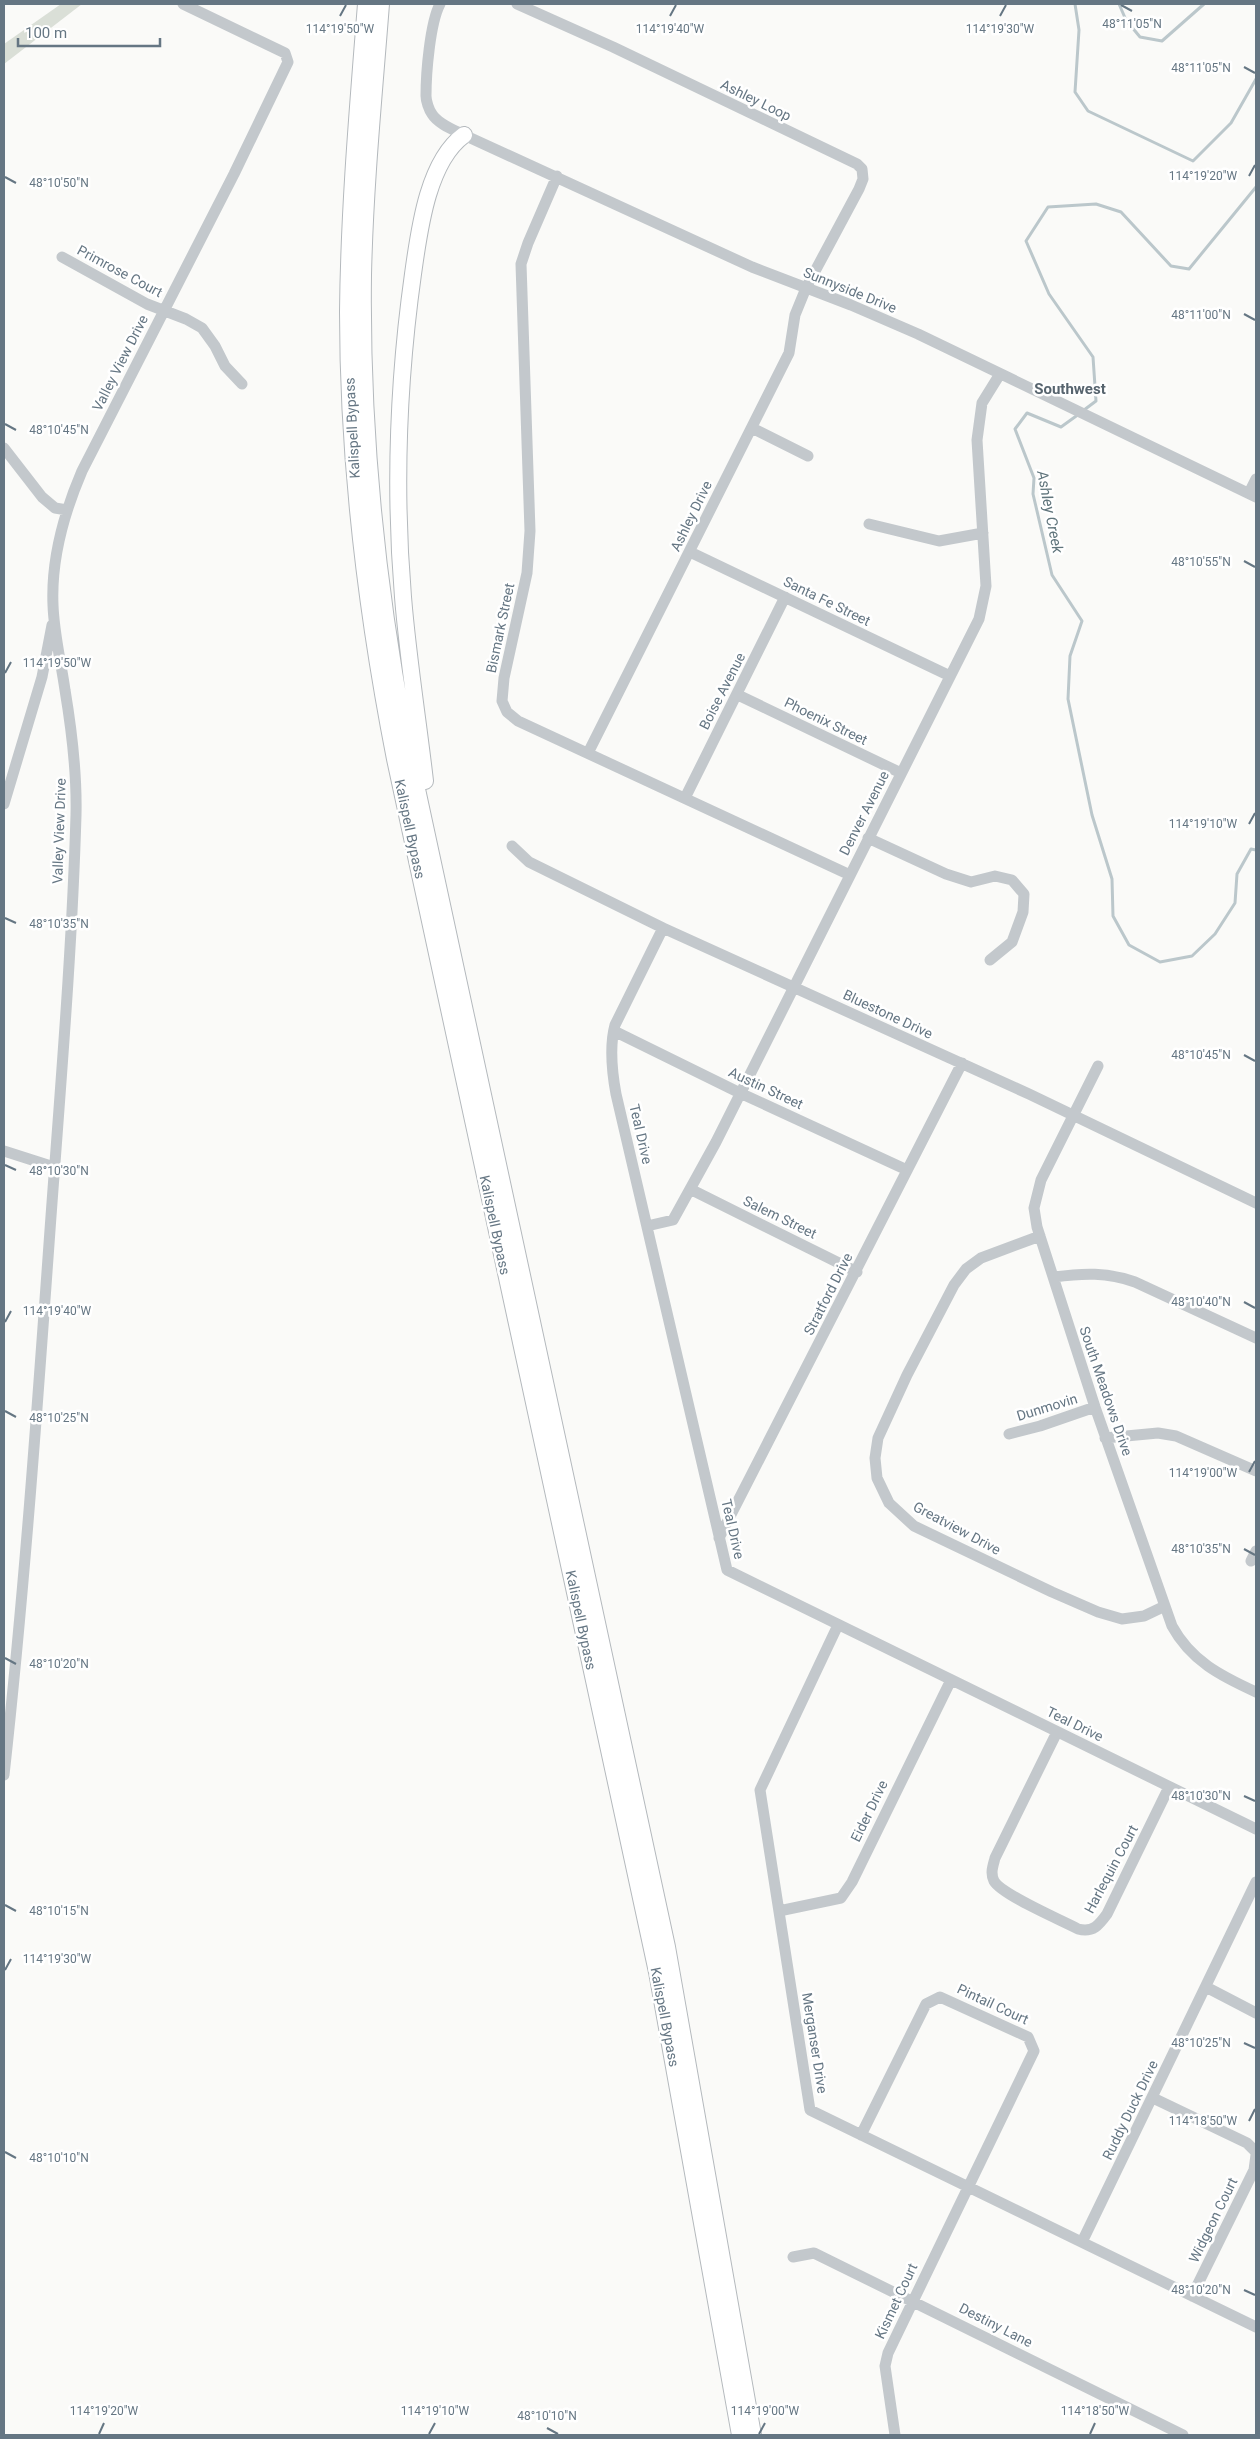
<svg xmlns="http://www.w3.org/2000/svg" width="1260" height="2439" font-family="Roboto,sans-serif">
<rect width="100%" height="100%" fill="#fafaf8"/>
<path fill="#dadfd7" d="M61,4h21l-78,60v-20z"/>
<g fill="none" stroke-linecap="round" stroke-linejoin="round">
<path stroke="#bbc7cb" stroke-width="3" d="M1075,4l4,26 -4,62 13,19 105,50 38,-38 25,-44
M1119,4l7,16 14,17 22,4 42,-37
M1084,410l12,-9 -3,-44 -44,-63 -23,-53 22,-34 48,-3 25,8 50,54 18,3 67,-82
M1079,414l-18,13 -34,-14 -12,16 19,49 -1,16 19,81 30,46 -12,35 -2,43 24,116 20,64 1,37 16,29 31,17 32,-6 23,-22 20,-31 2,-29 14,-25 5,1"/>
<g stroke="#b4b9bd" stroke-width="18">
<path id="highway" d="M366,4c-8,102 -17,205 -18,308 0,151 18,299 47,447l262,1213 83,463
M381,4c-7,90 -16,180 -18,271 -2,153 13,304 41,454l263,1218 86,488
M425,781c-7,-61 -17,-122 -22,-184 -9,-108 -5,-216 10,-323 6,-42 14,-112 51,-139"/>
</g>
<path stroke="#c3c8cc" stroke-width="11" d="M440,4c-10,19 -14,69 -14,92 0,5 3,14 6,18 6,10 22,16 32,21l288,132 99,38 67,29 338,163
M517,4l96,43 244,117 5,5 1,10 -4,10 -53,99 -11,27 -6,38 -201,400
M557,176l-29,67 -7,21 9,267 -3,42 -23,105 -2,23 5,11 11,9 332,154
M62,257l85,47 39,15 16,9 13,18 10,20 17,18
M752,428l56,28
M4,448l38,49 13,11 12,2
M1249,493l7,-14
M869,524l70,17 44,-8
M690,552l260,124
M738,695l163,78
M685,798l100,-201
M4,804l38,-127 10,-52
M868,838l78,36 25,8 24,-6 17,4 12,14 -1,18 -11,30 -22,18
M512,846l17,16 134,66 366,166 227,109
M663,928l-48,97c-6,22 -3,47 1,69l111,476 529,259
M614,1031l126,62 167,77
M1098,1066l-57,114 -7,28 3,19 58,180 77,219c19,35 49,50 84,66
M4,1151l50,16
M690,1189l167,83
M647,1226l26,-6 43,-78 263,-523 7,-33 -9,-146 5,-37 18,-29
M1040,1236l-59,22 -15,11 -12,16 -47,90 -29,63 -3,20 2,20 12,25 25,23 138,66 46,20 24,7 22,-3 21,-10
M1054,1277c29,-4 53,-5 81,5l121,56
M1009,1434l31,-8 55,-19
M1105,1438l53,-5 18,3 80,35
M719,1538l243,-475
M1251,1561l5,-10
M838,1625l-78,165 50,320 446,217
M1057,1732l-62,126c-2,8 -5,15 -1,23 8,14 67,39 84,48 15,4 21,-4 29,-15l62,-127
M4,1775c20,-181 33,-363 46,-545 10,-138 22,-277 26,-415 1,-42 -4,-83 -11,-125 -4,-28 -11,-56 -12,-85 -2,-46 11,-92 29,-134l152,-297 54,-112 -3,-9 -102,-49
M779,1911l62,-13 11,-16 99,-202
M1206,1987l50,26
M1153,2098l94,45 9,9
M861,2135l65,-131 14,-7 88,40 6,14 -146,302 -3,13 10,69
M1082,2242l174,-360
M793,2257l21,-4 369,182
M1192,2296l62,-126 2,-15"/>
<use href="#highway" stroke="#fff" stroke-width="16"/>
</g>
<path fill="none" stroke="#657683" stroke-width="2" d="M1121,5l11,6M340,16l6,-11M670,16l6,-11M1000,16l6,-11M1244,67l11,6M1249,176l6,-11M5,177l11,6M1244,314l11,6M5,424l11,6M1244,561l11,6M5,673l6,-11M1249,824l6,-11M5,918l11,5M1244,1055l11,6M5,1165l11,5M1244,1302l11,6M5,1322l6,-11M5,1411l11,6M1249,1472l6,-11M1244,1549l11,6M5,1658l11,6M1244,1796l11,5M5,1905l11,6M5,1970l6,-11M1244,2043l11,5M1249,2121l6,-12M5,2152l11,6M1244,2290l11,5M547,2428l11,6M99,2434l5,-11M429,2434l6,-11M759,2434l6,-11M1090,2434l5,-11"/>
<g text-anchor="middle" stroke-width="5" stroke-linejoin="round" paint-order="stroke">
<g font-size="14" fill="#657683" stroke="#fff">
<text transform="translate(756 100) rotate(26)" y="5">Ashley Loop</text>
<text transform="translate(120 271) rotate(28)" y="5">Primrose Court</text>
<text transform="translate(850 290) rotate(22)" y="5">Sunnyside Drive</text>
<text transform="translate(120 363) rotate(-63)" y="5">Valley View Drive</text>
<text transform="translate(352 428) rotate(-93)" y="5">Kalispell Bypass</text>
<text transform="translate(691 516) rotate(-64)" y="5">Ashley Drive</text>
<text transform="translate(827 601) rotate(26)" y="5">Santa Fe Street</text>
<text transform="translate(500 628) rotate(-78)" y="5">Bismark Street</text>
<text transform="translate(722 691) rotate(-63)" y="5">Boise Avenue</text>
<text transform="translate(826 721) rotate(26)" y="5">Phoenix Street</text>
<text transform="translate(864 813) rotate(-63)" y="5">Denver Avenue</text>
<text transform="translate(410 829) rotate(78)" y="5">Kalispell Bypass</text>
<text transform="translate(59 831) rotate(-88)" y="5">Valley View Drive</text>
<text transform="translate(888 1014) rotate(25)" y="5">Bluestone Drive</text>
<text transform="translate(766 1088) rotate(25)" y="5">Austin Street</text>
<text transform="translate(641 1134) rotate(77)" y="5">Teal Drive</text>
<text transform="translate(780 1217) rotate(26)" y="5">Salem Street</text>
<text transform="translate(495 1225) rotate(78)" y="5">Kalispell Bypass</text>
<text transform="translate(828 1294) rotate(-63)" y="5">Stratford Drive</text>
<text transform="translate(1106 1391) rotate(71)" y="5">South Meadows Drive</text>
<text transform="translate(1047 1407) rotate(-17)" y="5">Dunmovin</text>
<text transform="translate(957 1528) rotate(28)" y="5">Greatview Drive</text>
<text transform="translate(733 1529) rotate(77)" y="5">Teal Drive</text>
<text transform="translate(581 1620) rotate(78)" y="5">Kalispell Bypass</text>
<text transform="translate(1075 1724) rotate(26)" y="5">Teal Drive</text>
<text transform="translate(869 1811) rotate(-64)" y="5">Eider Drive</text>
<text transform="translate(1111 1869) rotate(-62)" y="5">Harlequin Court</text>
<text transform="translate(993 2004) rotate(25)" y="5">Pintail Court</text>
<text transform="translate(665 2017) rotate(79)" y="5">Kalispell Bypass</text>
<text transform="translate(815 2043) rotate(81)" y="5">Merganser Drive</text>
<text transform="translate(1130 2110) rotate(-64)" y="5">Ruddy Duck Drive</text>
<text transform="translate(1213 2220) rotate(-64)" y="5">Widgeon Court</text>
<text transform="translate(896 2301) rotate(-65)" y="5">Kismet Court</text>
<text transform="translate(996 2325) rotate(27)" y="5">Destiny Lane</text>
</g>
<g font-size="15" font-weight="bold" fill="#57646e" stroke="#fff">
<text x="1070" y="394">Southwest</text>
</g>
<g font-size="15" font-style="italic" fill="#60757c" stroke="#fff">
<text transform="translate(1050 512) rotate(79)" y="5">Ashley Creek</text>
</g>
</g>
<g font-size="12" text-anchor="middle" fill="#657683" stroke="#fff" stroke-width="5" stroke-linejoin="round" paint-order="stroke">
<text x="1132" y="28">48°11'05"N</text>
<text x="340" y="33">114°19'50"W</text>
<text x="670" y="33">114°19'40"W</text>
<text x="1000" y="33">114°19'30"W</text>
<text x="1201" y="72">48°11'05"N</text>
<text x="1203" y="180">114°19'20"W</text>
<text x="59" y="187">48°10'50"N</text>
<text x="1201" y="319">48°11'00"N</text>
<text x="59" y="434">48°10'45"N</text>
<text x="1201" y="566">48°10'55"N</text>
<text x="57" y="667">114°19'50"W</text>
<text x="1203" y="828">114°19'10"W</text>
<text x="59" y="928">48°10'35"N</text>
<text x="1201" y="1059">48°10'45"N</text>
<text x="59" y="1175">48°10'30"N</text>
<text x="1201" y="1306">48°10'40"N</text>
<text x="57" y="1315">114°19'40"W</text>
<text x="59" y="1422">48°10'25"N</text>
<text x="1203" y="1477">114°19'00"W</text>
<text x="1201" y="1553">48°10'35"N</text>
<text x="59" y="1668">48°10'20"N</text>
<text x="1201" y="1800">48°10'30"N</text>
<text x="59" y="1915">48°10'15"N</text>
<text x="57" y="1963">114°19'30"W</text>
<text x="1201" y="2047">48°10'25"N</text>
<text x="1203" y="2125">114°18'50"W</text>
<text x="59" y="2162">48°10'10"N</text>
<text x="1201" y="2294">48°10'20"N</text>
<text x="104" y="2415">114°19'20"W</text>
<text x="435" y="2415">114°19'10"W</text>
<text x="765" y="2415">114°19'00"W</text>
<text x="1095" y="2415">114°18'50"W</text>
<text x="547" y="2420">48°10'10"N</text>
</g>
<rect width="1260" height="2439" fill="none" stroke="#657683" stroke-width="10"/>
<path d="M18 38v8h142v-8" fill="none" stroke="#657683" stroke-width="2.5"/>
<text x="25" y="38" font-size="15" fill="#657683" stroke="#ffffff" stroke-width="4" paint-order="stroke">100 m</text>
</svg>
